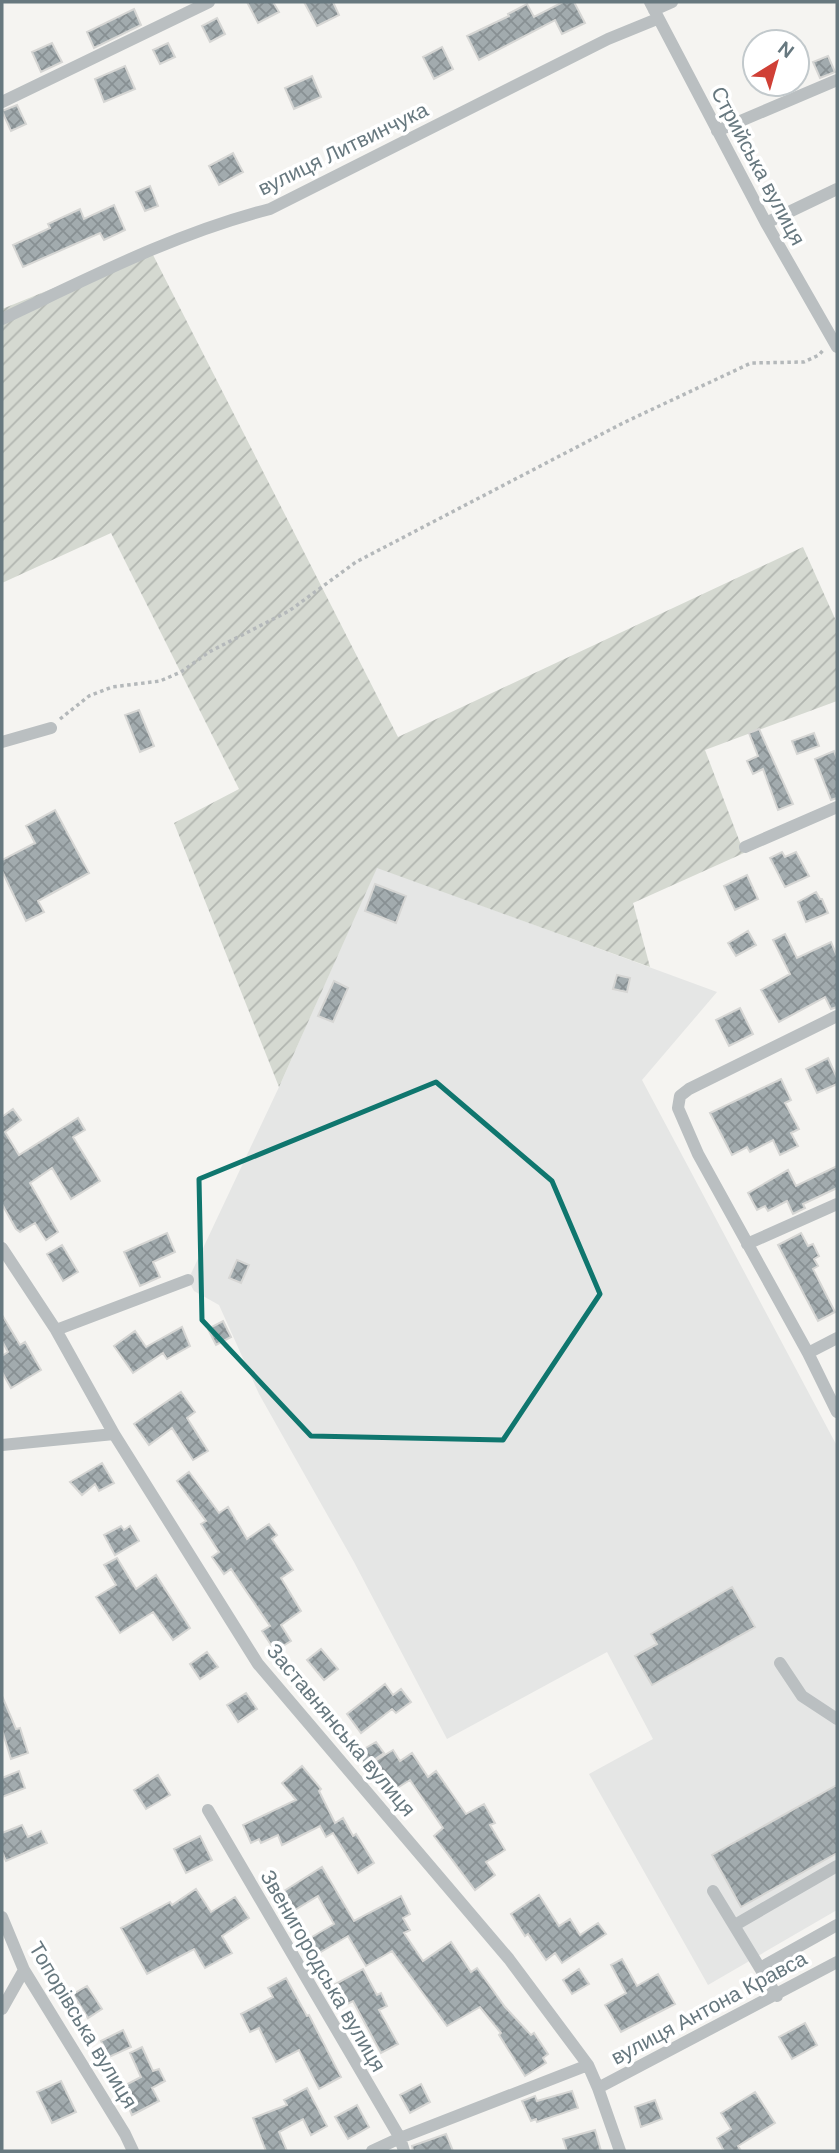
<svg xmlns="http://www.w3.org/2000/svg" width="839" height="2153" font-family="'DM Sans',sans-serif">
<defs>
<pattern id="garden-furrows" width="10" height="10" patternUnits="userSpaceOnUse" patternTransform="scale(1.75)"><rect width="10" height="10" fill="#d5d9d1"/><path d="M-1 1l2-2M0 10L10 0M9 11l2-2" fill="none" stroke="#b1b5af"/></pattern>
<pattern id="building-cross-hatch" width="8" height="8" patternUnits="userSpaceOnUse" patternTransform="scale(1.75)"><rect width="8" height="8" fill="#a2abae"/><path d="M0 0l8 8M0 8l8-8" fill="none" stroke="#889093"/></pattern>
</defs>
<rect width="100%" height="100%" fill="#f5f4f1"/>
<path fill="#e5e6e5" d="M377,867l340,125 -75,88 195,366v464l-129,75 -119,-211 64,-35 -46,-87 -160,87 -93,-177 -95,-168 -40,-89 -25,-14 -6,-11 91,-193z"/>
<path fill="url(#garden-furrows)" d="M150,249l248,488 405,-190 34,76v78l-132,49 39,103 -111,50 17,64 -273,-99 -98,219 -105,-264 65,-34 -128,-256 -109,50v-274z"/>
<path fill="url(#building-cross-hatch)" stroke="#d6d6d4" stroke-width="2" d="M247,2h26l6,10 -21,11z
M304,2h29l6,13 -22,11z
M563,2h11l11,21 -23,11 -7,-14 -76,40 -12,-24 42,-20 -1,-2 19,-10 7,13z
M134,9l7,16 -47,23 -7,-16z
M217,18l8,16 -15,8 -8,-16z
M52,43l10,19 -21,10 -9,-20z
M168,43l7,14 -15,7 -7,-14z
M442,47l11,22 -19,10 -11,-22z
M828,56l7,16 -15,6 -7,-16z
M125,66l10,23 -31,13 -9,-23z
M312,76l9,21 -27,12 -9,-21z
M17,105l9,19 -15,7 -9,-20z
M233,153l10,19 -24,13 -10,-19z
M150,186l8,20 -13,5 -9,-19z
M114,205l11,25 -21,10 -4,-7 -77,34 -10,-22 37,-17 -2,-4 32,-15 4,10z
M139,710l15,36 -14,6 -15,-37z
M759,729l34,75 -15,6 -15,-41 -10,5 -6,-13 11,-5 -9,-23z
M814,733l5,13 -22,8 -5,-13z
M834,751l3,8v39l-6,2 -16,-41z
M55,810l34,63 -51,28 6,11 -18,9 -24,-50v-11l33,-17 -9,-17z
M782,852l3,5 11,-5 13,24 -24,11 -15,-29z
M747,875l11,24 -23,11 -11,-24z
M375,884l31,12 -10,27 -31,-12z
M816,892l4,7h2l6,14 -22,9 -8,-20z
M748,931l8,14 -20,11 -8,-13z
M785,934l12,24 34,-16 6,14v51l-6,2 -6,-12 -46,25 -18,-32 29,-16 -17,-34z
M617,975l13,3 -3,14 -14,-3z
M334,981l14,7 -15,34 -15,-6z
M740,1008l13,26 -24,12 -13,-26z
M828,1058l9,20v6l-20,9 -11,-24z
M781,1079l10,21 -6,3 14,26 -8,4 7,13 -18,9 -7,-15 -23,12 -3,-5 -15,8 -22,-42z
M13,1109l8,11 -16,12 14,23 59,-37 7,12 -12,7 27,44 -29,18 -19,-31 -22,15 28,49 -12,8 -11,-17 -15,9 -4,-3 -14,-25v-87z
M837,1166v22l-34,16 2,4 -12,6 -6,-13 -19,10 -3,-5 -8,4 -9,-17 40,-23 8,16z
M167,1233l8,19 -22,10 7,15 -20,9 -16,-34z
M801,1233l7,13 5,-2 6,12 -5,3 4,7 -5,3 22,43 -17,9 -40,-76z
M62,1245l16,27 -15,9 -16,-27z
M237,1260l12,5 -8,18 -12,-5z
M2,1315l18,30 5,-3 16,28 -30,18 -9,-16v-16l6,-4 -6,-11z
M223,1321l8,16 -15,8 -8,-16z
M182,1327l8,19 -23,13 -4,-6 -30,20 -19,-27 21,-15 11,16z
M181,1392l14,20 -8,6 21,33 -15,9 -21,-32 -23,17 -15,-21z
M102,1463l12,20 -15,8 -4,-7 -13,11 -12,-13z
M189,1472l30,41 9,-6 19,32 22,-15 8,11 -5,4 21,31 -12,8 20,33 -20,14 10,16 -16,10 -13,-20 8,-5 -39,-57 -7,5 -12,-17 7,-5 -18,-28 5,-3 -29,-40z
M121,1526l3,4 6,-4 9,15 -24,14 -11,-20z
M117,1558l19,31 20,-14 34,53 -17,12 -20,-28 -33,21 -24,-36 20,-12 -12,-20z
M732,1587l23,40 -103,58 -17,-29 22,-12 -6,-10z
M321,1649l17,20 -14,11 -17,-20z
M207,1652l11,15 -18,12 -10,-15z
M385,1684l8,11 8,-6 10,13 -15,11 -4,-4 -31,24 -14,-19z
M246,1693l11,16 -19,13 -11,-17z
M2,1696l14,33 4,-1 8,25 -17,6 -9,-29z
M376,1742l8,11 -19,13 -8,-13z
M393,1750l7,11 12,-8 16,24 8,-6 30,43 18,-10 11,19 -5,2 15,25 -19,12 9,13 -20,15 -41,-54 9,-8 -33,-48 -16,10 -19,-29z
M302,1766l19,23 -2,2 16,32 8,-5 10,18 3,-2 18,29 -16,10 -25,-40 -7,4 -6,-11 -38,19 -4,-10 -17,8 -2,-4 -8,4 -8,-18 53,-25 -14,-17z
M19,1771l6,17 -23,9v-19z
M158,1775l12,20 -24,14 -12,-19z
M837,1785v68l-96,54 -29,-52z
M22,1825l6,12 13,-6 6,12 -41,18 -4,-9v-19z
M200,1836l12,24 -26,13 -12,-24z
M322,1867l32,54 47,-25 9,18 -7,4 7,12 -6,3 19,28 28,-19 20,30 6,-4 28,39 26,28 3,-2 14,21 -5,4 3,5 -21,13 -26,-41 2,-2 -21,-26 -33,19 -55,-75 -26,15 -18,-30 -39,23 -9,-15 34,-20 -16,-28 -33,20 -12,-18z
M196,1889l15,23 24,-15 14,21 -27,18 10,17 -27,15 -11,-19 -47,25 -26,-46 49,-26 2,3z
M539,1895l20,31 11,-7 10,16 18,-12 8,11 -44,29 -7,-10 -9,7 -18,-26 -3,2 -14,-22z
M622,1959l15,27 21,-12 17,30 -54,28 -16,-27 21,-12 -15,-28z
M363,1969l14,26 4,-2 6,13 -8,4 19,34 -17,9 -28,-52 -12,6 -11,-20z
M579,1969l10,15 -17,10 -9,-14z
M286,1978l21,38 2,-1 32,62 -22,12 -20,-39 -23,12 -17,-34 -9,4 -9,-18 32,-17 -5,-9z
M87,1986l15,23 -14,9 -15,-24z
M805,2023l12,22 -25,14 -13,-22z
M123,2030l8,17 -22,10 -8,-16z
M142,2047l11,24 6,-2 6,12 -13,7 7,13 -27,14 -12,-27 21,-11 -11,-24z
M61,2081l15,31 -24,11 -15,-31z
M421,2084l9,18 -20,11 -10,-18z
M307,2088l20,38 -16,9 -8,-16 -24,13 8,19h-21l-13,-33 34,-13 -3,-5z
M572,2091l6,17 -41,14 -1,-3 -5,2 -9,-20 13,-5 2,5z
M755,2092l20,31 -37,23 3,5h-17l-7,-13 14,-9 -10,-16z
M655,2100l7,19 -21,8 -6,-20z
M357,2105l12,22 -21,12 -13,-22z
M595,2130l6,21h-34l-4,-12z
M446,2134l7,17h-40l-1,-5z"/>
<g fill="none" stroke-linecap="round" stroke-linejoin="round">
<path stroke="#b4b8ba" stroke-width="3.5" stroke-dasharray="3.5 3.5" stroke-linecap="butt" d="M60,719l29,-23 23,-9 48,-6 21,-9 28,-20 80,-41 67,-49 267,-139 128,-60 53,-1 15,-7 5,-6"/>
<path stroke="#babfc1" stroke-width="12" d="M650,2l116,221 71,124
M654,10l18,-8
M2,102l207,-100
M717,131l120,-51
M766,223l71,-34
M2,319c87,-41 174,-86 268,-110l338,-170 49,-20
M2,742l49,-14
M745,847l92,-40
M837,1016l-148,73 -9,7 -2,12 20,46 110,199 29,59
M747,1244l90,-40
M2,1248l54,82 58,104 144,230 251,295 79,106 10,23 22,63
M56,1330l132,-50
M808,1353l29,-15
M2,1445l112,-11
M780,1663l22,33 35,23
M208,1810l192,328 4,13
M713,1891l64,105
M2,1917l22,53 101,164 8,17
M735,1925l102,-59
M760,1968l77,-43
M2,2009l22,-39
M598,2088l239,-126
M372,2151l28,-13 188,-73"/>
</g>
<path fill="none" stroke="#0f766e" stroke-width="5" stroke-linejoin="round" d="M436,1082l116,99 48,113 -97,146 -192,-4 -109,-116 -3,-141z"/>
<g text-anchor="middle" stroke-width="7" stroke-linejoin="round" paint-order="stroke">
<g font-size="21" fill="#67787f" stroke="#fff">
<text transform="translate(343 149) rotate(-26)" y="7">вулиця Литвинчука</text>
<text transform="translate(758 166) rotate(62)" y="7">Стрийська вулиця</text>
<text transform="translate(341 1730) rotate(50)" y="7">Заставнянська вулиця</text>
<text transform="translate(323 1971) rotate(60)" y="7">Звенигородська вулиця</text>
<text transform="translate(709 2008) rotate(-28)" y="7">вулиця Антона Кравса</text>
<text transform="translate(83 2025) rotate(59)" y="7">Топорівська вулиця</text>
</g>
</g>
<rect width="839" height="2153" fill="none" stroke="#67787f" stroke-width="7"/>
<g transform="translate(776 63) rotate(37)"><circle r="33" fill="#ffffff" stroke="#c2c9cc" stroke-width="2"/>
<path d="M0-5L12 26L0 18L-12 26Z" fill="#d04036"/>
<text y="-10" font-size="19" font-weight="bold" text-anchor="middle" fill="#67787f">N</text>
</g>
</svg>
